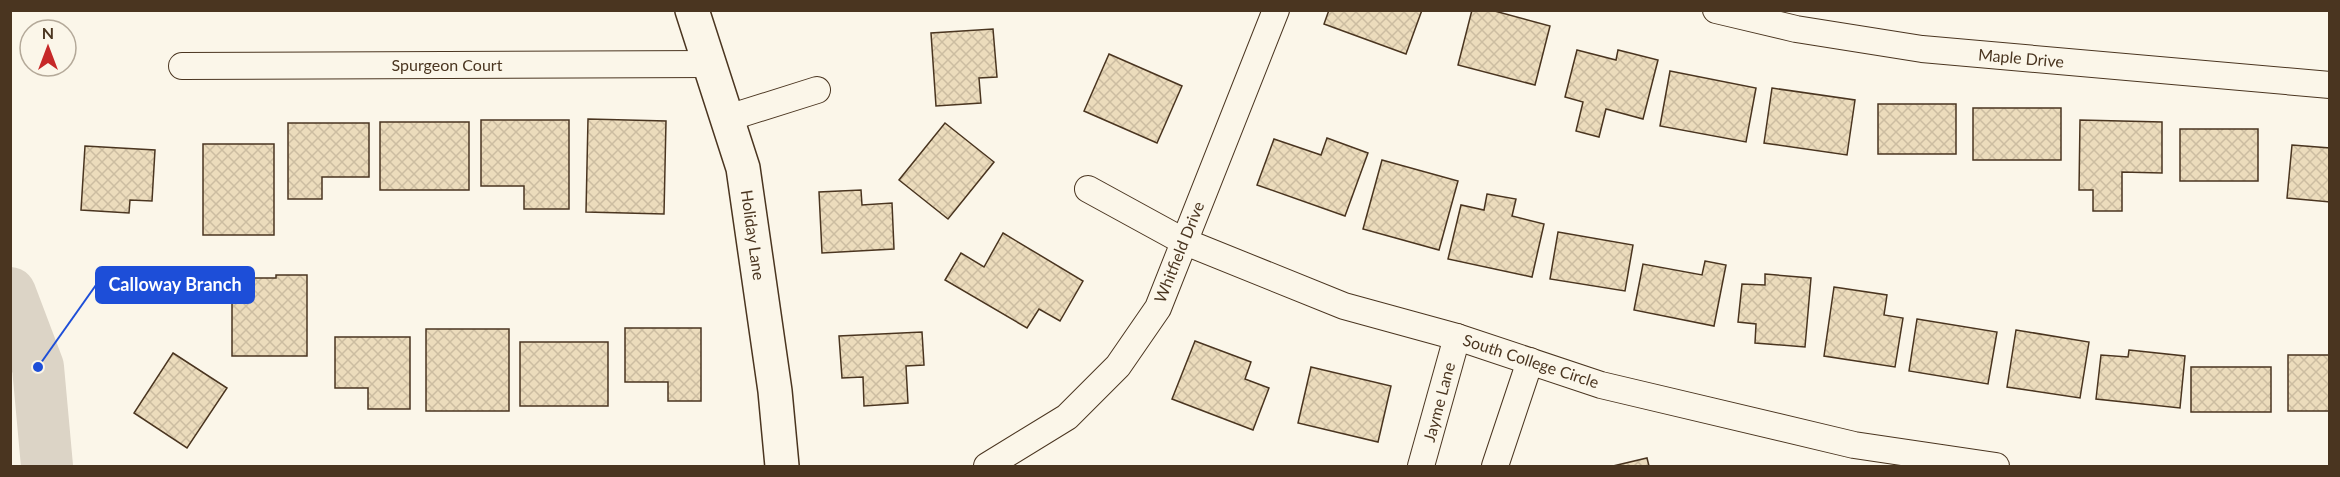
<svg xmlns="http://www.w3.org/2000/svg" width="2340" height="477" font-family="Lato,sans-serif">
	<style>
		.lines { fill: none; stroke-linecap: round; stroke-linejoin: round }
		.river { stroke: #dcd4c6; stroke-width: 52 }
		.building { fill: url(#building-cross-hatch); stroke: #4a3520; stroke-width: 1.5 }
		.street-casing { stroke: #4a3520; stroke-width: 28 }
		.secondary-casing { stroke: #4a3520; stroke-width: 36 }
		.street { stroke: #fbf6e9; stroke-width: 26 }
		.secondary { stroke: #fbf6e9; stroke-width: 33 }
		.labels { text-anchor: middle; stroke-width: 4.5; stroke-linejoin: round; paint-order: stroke }
		.street-label { font-size: 16px; fill: #4a3520; stroke: #fbf6e9 }
		.leader { fill: none; stroke: #1d4ed8; stroke-width: 2 }
		.callout-dot { fill: #1d4ed8; stroke: #fbf6e9; stroke-width: 2 }
		.callout { fill: #1d4ed8; stroke: #1d4ed8; stroke-width: 2 }
		.callout-label { font-size: 18px; text-anchor: middle; font-weight: bold; fill: #fff }
	</style>
	<defs>
		<pattern id="building-cross-hatch" width="8" height="8" patternUnits="userSpaceOnUse" patternTransform="scale(1.5)"><rect width="8" height="8" fill="#ecdcbc"/><path d="M0 0l8 8M0 8l8-8" fill="none" stroke="#ccbda1"/></pattern>
	</defs>
	<rect width="100%" height="100%" fill="#fbf6e9"/>
	<g class="lines">
		<!-- river -->
		<polyline class="river" points="10,293 38,367 47,466"/>
	</g>
	<!-- building -->
	<g class="building">
		<polygon points="1329,10 1422,10 1406,54 1324,24"/>
		<polygon points="1472,10 1491,10 1550,26 1535,85 1458,65"/>
		<polygon points="993,29 997,77 979,78 981,103 936,106 931,33"/>
		<polygon points="1577,50 1616,60 1618,50 1658,60 1643,119 1606,109 1599,137 1576,131 1583,102 1565,97"/>
		<polygon points="1109,54 1182,86 1157,143 1084,111"/>
		<polygon points="1670,71 1756,88 1746,142 1660,126"/>
		<polygon points="1772,88 1855,100 1847,155 1764,143"/>
		<rect x="1878" y="104" width="78" height="50"/>
		<rect x="1973" y="108" width="88" height="52"/>
		<polygon points="588,119 666,121 664,214 586,212"/>
		<polygon points="481,120 569,120 569,209 524,209 524,186 481,186"/>
		<polygon points="2080,120 2162,122 2162,173 2122,172 2122,211 2093,211 2093,190 2079,190"/>
		<rect x="380" y="122" width="89" height="68"/>
		<polygon points="288,123 369,123 369,177 322,177 322,199 288,199"/>
		<polygon points="945,123 994,162 948,219 899,180"/>
		<rect x="2180" y="129" width="78" height="52"/>
		<polygon points="1327,138 1368,153 1345,216 1257,185 1274,139 1321,155"/>
		<rect x="203" y="144" width="71" height="91"/>
		<polygon points="2292,145 2330,148 2330,202 2287,198"/>
		<polygon points="85,146 155,150 152,201 130,200 129,213 81,210"/>
		<polygon points="1382,160 1458,181 1439,250 1363,229"/>
		<polygon points="861,190 862,205 892,203 894,249 822,253 819,192"/>
		<polygon points="1487,194 1516,199 1512,216 1544,224 1532,277 1448,259 1461,205 1484,210"/>
		<polygon points="1558,232 1633,245 1625,291 1550,279"/>
		<polygon points="1003,233 1083,281 1060,321 1039,309 1027,328 945,280 961,253 984,267"/>
		<polygon points="1705,261 1726,265 1714,326 1634,310 1643,264 1702,275"/>
		<polygon points="1765,274 1811,278 1805,347 1755,343 1756,324 1738,322 1742,284 1765,285"/>
		<polygon points="276,275 307,275 307,356 232,356 232,278 276,278"/>
		<polygon points="1834,287 1887,295 1884,315 1903,318 1895,367 1824,356"/>
		<polygon points="1917,319 1997,332 1988,384 1909,371"/>
		<polygon points="625,328 701,328 701,401 668,401 668,382 625,382"/>
		<rect x="426" y="329" width="83" height="82"/>
		<polygon points="2016,330 2089,342 2080,398 2007,387"/>
		<polygon points="922,332 924,365 906,366 908,403 864,406 863,377 842,378 839,336"/>
		<polygon points="335,337 410,337 410,409 368,409 368,388 335,388"/>
		<polygon points="1195,341 1251,362 1245,379 1269,388 1253,430 1172,399"/>
		<rect x="520" y="342" width="88" height="64"/>
		<polygon points="2129,350 2185,356 2180,408 2096,399 2101,355 2128,357"/>
		<polygon points="173,353 227,388 187,448 134,413"/>
		<rect x="2288" y="355" width="42" height="56"/>
		<polygon points="1311,367 1391,386 1378,442 1298,423"/>
		<rect x="2191" y="367" width="80" height="45"/>
		<polygon points="1647,458 1649,466 1613,466"/>
	</g>
	<g class="lines">
		<!-- street casing -->
		<g class="street-casing">
			<g id="street">
				<polyline points="1716,10 1796,29 1922,49 2330,85"/>
				<polyline points="182,66 711,64"/>
				<polyline points="728,118 817,90"/>
				<polyline points="1088,189 1183,241 1344,306 1457,337 1601,385 1854,445 1996,466"/>
				<polyline points="987,466 1067,417 1118,366 1158,308 1276,10"/>
				<polyline points="1421,466 1457,337"/>
				<polyline points="1495,466 1530,361"/>
			</g>
		</g>
		<!-- secondary casing -->
		<g class="secondary-casing">
			<polyline id="secondary" points="692,10 743,168 775,391 782,466"/>
		</g>
		<!-- street -->
		<use href="#street" class="street"/>
		<!-- secondary -->
		<use href="#secondary" class="secondary"/>
	</g>
	<g class="labels">
		<!-- street labels -->
		<g class="street-label">
			<text transform="translate(2021 58) rotate(5)" y="6">Maple Drive</text>
			<text x="447" y="71">Spurgeon Court</text>
			<text transform="translate(753 235) rotate(82)" y="6">Holiday Lane</text>
			<text transform="translate(1179 252) rotate(-68)" y="6">Whitfield Drive</text>
			<text transform="translate(1531 361) rotate(18)" y="6">South College Circle</text>
			<text transform="translate(1439 402) rotate(-75)" y="6">Jayme Lane</text>
		</g>
	</g>
	<!-- callouts -->
	<path class="leader" d="M38 367L96 285"/>
	<circle class="callout-dot" cx="38" cy="367" r="6"/>
	<rect class="callout" x="96" y="267" width="158" height="36" rx="6"/>
	<g class="callout-label">
		<text x="175" y="291">Calloway Branch</text>
	</g>
	<!-- border -->
	<rect width="2340" height="477" fill="none" stroke="#4a3520" stroke-width="24"/>
	<!-- north arrow -->
	<g transform="translate(48 48)"><circle r="28" fill="#fbf6e9" stroke="#b4a999" stroke-width="1.5"/>
	<path d="M0-4.5L10 22L0 15L-10 22Z" fill="#c62828"/>
	<text y="-9" font-size="16" font-weight="bold" text-anchor="middle" fill="#4a3520">N</text>
	</g>
</svg>
